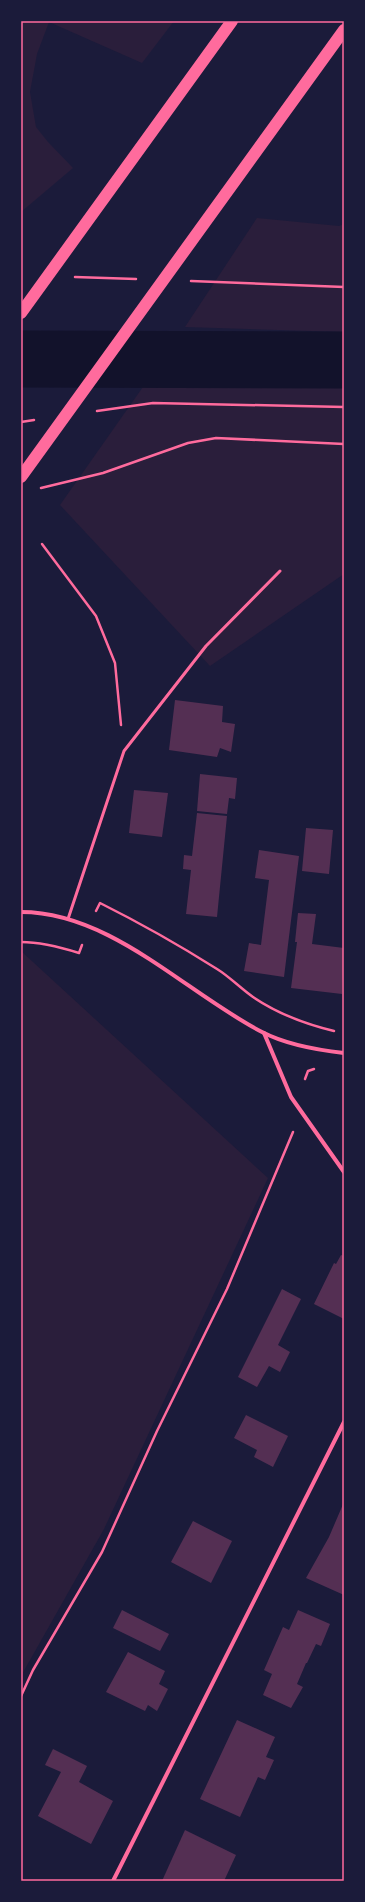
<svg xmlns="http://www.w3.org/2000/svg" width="365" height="1902" font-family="'DM Sans',sans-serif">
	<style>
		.green { fill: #2a1e3b }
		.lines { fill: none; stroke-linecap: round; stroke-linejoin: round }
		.river { stroke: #12122b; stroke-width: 57 }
		.building { fill: #542f53 }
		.path { stroke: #ff6b9d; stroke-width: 2.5 }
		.service { stroke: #ff6b9d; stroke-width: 3 }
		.minor { stroke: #ff6b9d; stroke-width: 4 }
		.motorway { stroke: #ff6b9d; stroke-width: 12 }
		.neatline { fill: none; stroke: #ff6b9d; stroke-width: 1.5 }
	</style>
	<rect width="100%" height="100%" fill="#1b1b3a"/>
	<!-- green -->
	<g class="green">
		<polygon points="21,21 174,21 142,63 49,22 37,54 30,92 36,127 48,142 73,168 21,212"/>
		<polygon points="257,218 339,226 344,224 344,332 185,327"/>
		<polygon points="157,367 344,372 344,574 210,666 60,505"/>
		<polygon points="21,951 268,1178 104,1529 21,1676"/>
	</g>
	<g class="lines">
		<!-- river -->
		<polyline class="river" points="21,359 344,360"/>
	</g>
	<!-- building -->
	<g class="building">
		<polygon points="175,700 223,706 222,722 235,724 231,752 220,748 217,757 169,750"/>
		<polygon points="200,774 237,778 235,799 229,798 227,814 197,811"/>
		<polygon points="134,790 168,793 162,837 129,833"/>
		<polygon points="197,813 227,816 217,917 186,914 191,870 183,869 184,855 192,856"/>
		<polygon points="306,828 333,830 329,874 302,871"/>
		<polygon points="259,850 299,856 284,977 244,971 249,943 261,945 269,880 255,878"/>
		<polygon points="298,913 316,914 312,944 344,948 342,994 291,988 297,942 295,942"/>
		<polygon points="341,1255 344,1256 344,1319 314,1304 334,1263 336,1264"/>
		<polygon points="282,1289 301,1299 278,1345 290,1352 280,1372 269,1366 257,1387 238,1377"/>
		<polygon points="246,1415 288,1436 273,1467 254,1457 257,1450 234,1438"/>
		<polygon points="344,1502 344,1595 306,1578 329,1537"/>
		<polygon points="193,1521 232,1541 211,1583 171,1562"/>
		<polygon points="122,1610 169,1634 160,1651 113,1628"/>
		<polygon points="298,1610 330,1624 321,1646 316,1644 307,1663 306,1663 297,1684 303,1687 291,1708 263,1695 272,1674 264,1670 283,1627 289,1630"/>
		<polygon points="128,1652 165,1671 159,1684 168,1689 157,1711 148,1705 145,1711 106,1692"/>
		<polygon points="237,1720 275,1737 266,1757 274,1760 265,1780 258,1777 240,1817 200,1799"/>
		<polygon points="53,1749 87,1766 79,1782 113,1801 91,1844 38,1816 61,1772 45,1765"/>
		<polygon points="185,1830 236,1855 224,1881 162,1881"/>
	</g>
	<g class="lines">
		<!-- path -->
		<g class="path">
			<polyline points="75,277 136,279"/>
			<polyline points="191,281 344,287"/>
			<polyline points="97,411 153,403 344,407"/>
			<polyline points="21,422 34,420"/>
			<polyline points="41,488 103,473 188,443 216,438 344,444"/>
			<polyline points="42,544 96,616 115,663 121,725"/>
			<path d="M96,911L100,903C140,923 179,945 217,969C230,977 240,988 253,997C278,1014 305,1024 334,1031"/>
			<path d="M21,942C41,942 60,947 79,953L82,945"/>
			<polyline points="305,1079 308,1071 314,1069"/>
			<polyline points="21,1696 33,1670 102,1552 157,1431 227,1289 293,1132"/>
		</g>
		<!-- service -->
		<polyline class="service" points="68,919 124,751 206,646 280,571"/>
		<!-- minor -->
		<g class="minor">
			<path d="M21,912C111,912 186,993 262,1032C287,1045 317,1050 344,1053"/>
			<polyline points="264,1033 291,1097 344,1172"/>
			<polyline points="113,1881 344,1422"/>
		</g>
		<!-- motorway -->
		<g class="motorway">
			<polyline points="21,313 232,21"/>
			<polyline points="21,477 344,30"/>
		</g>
	</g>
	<!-- border -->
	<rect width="365" height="1902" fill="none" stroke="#1b1b3a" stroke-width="44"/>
	<rect x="22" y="22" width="321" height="1858" class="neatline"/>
</svg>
